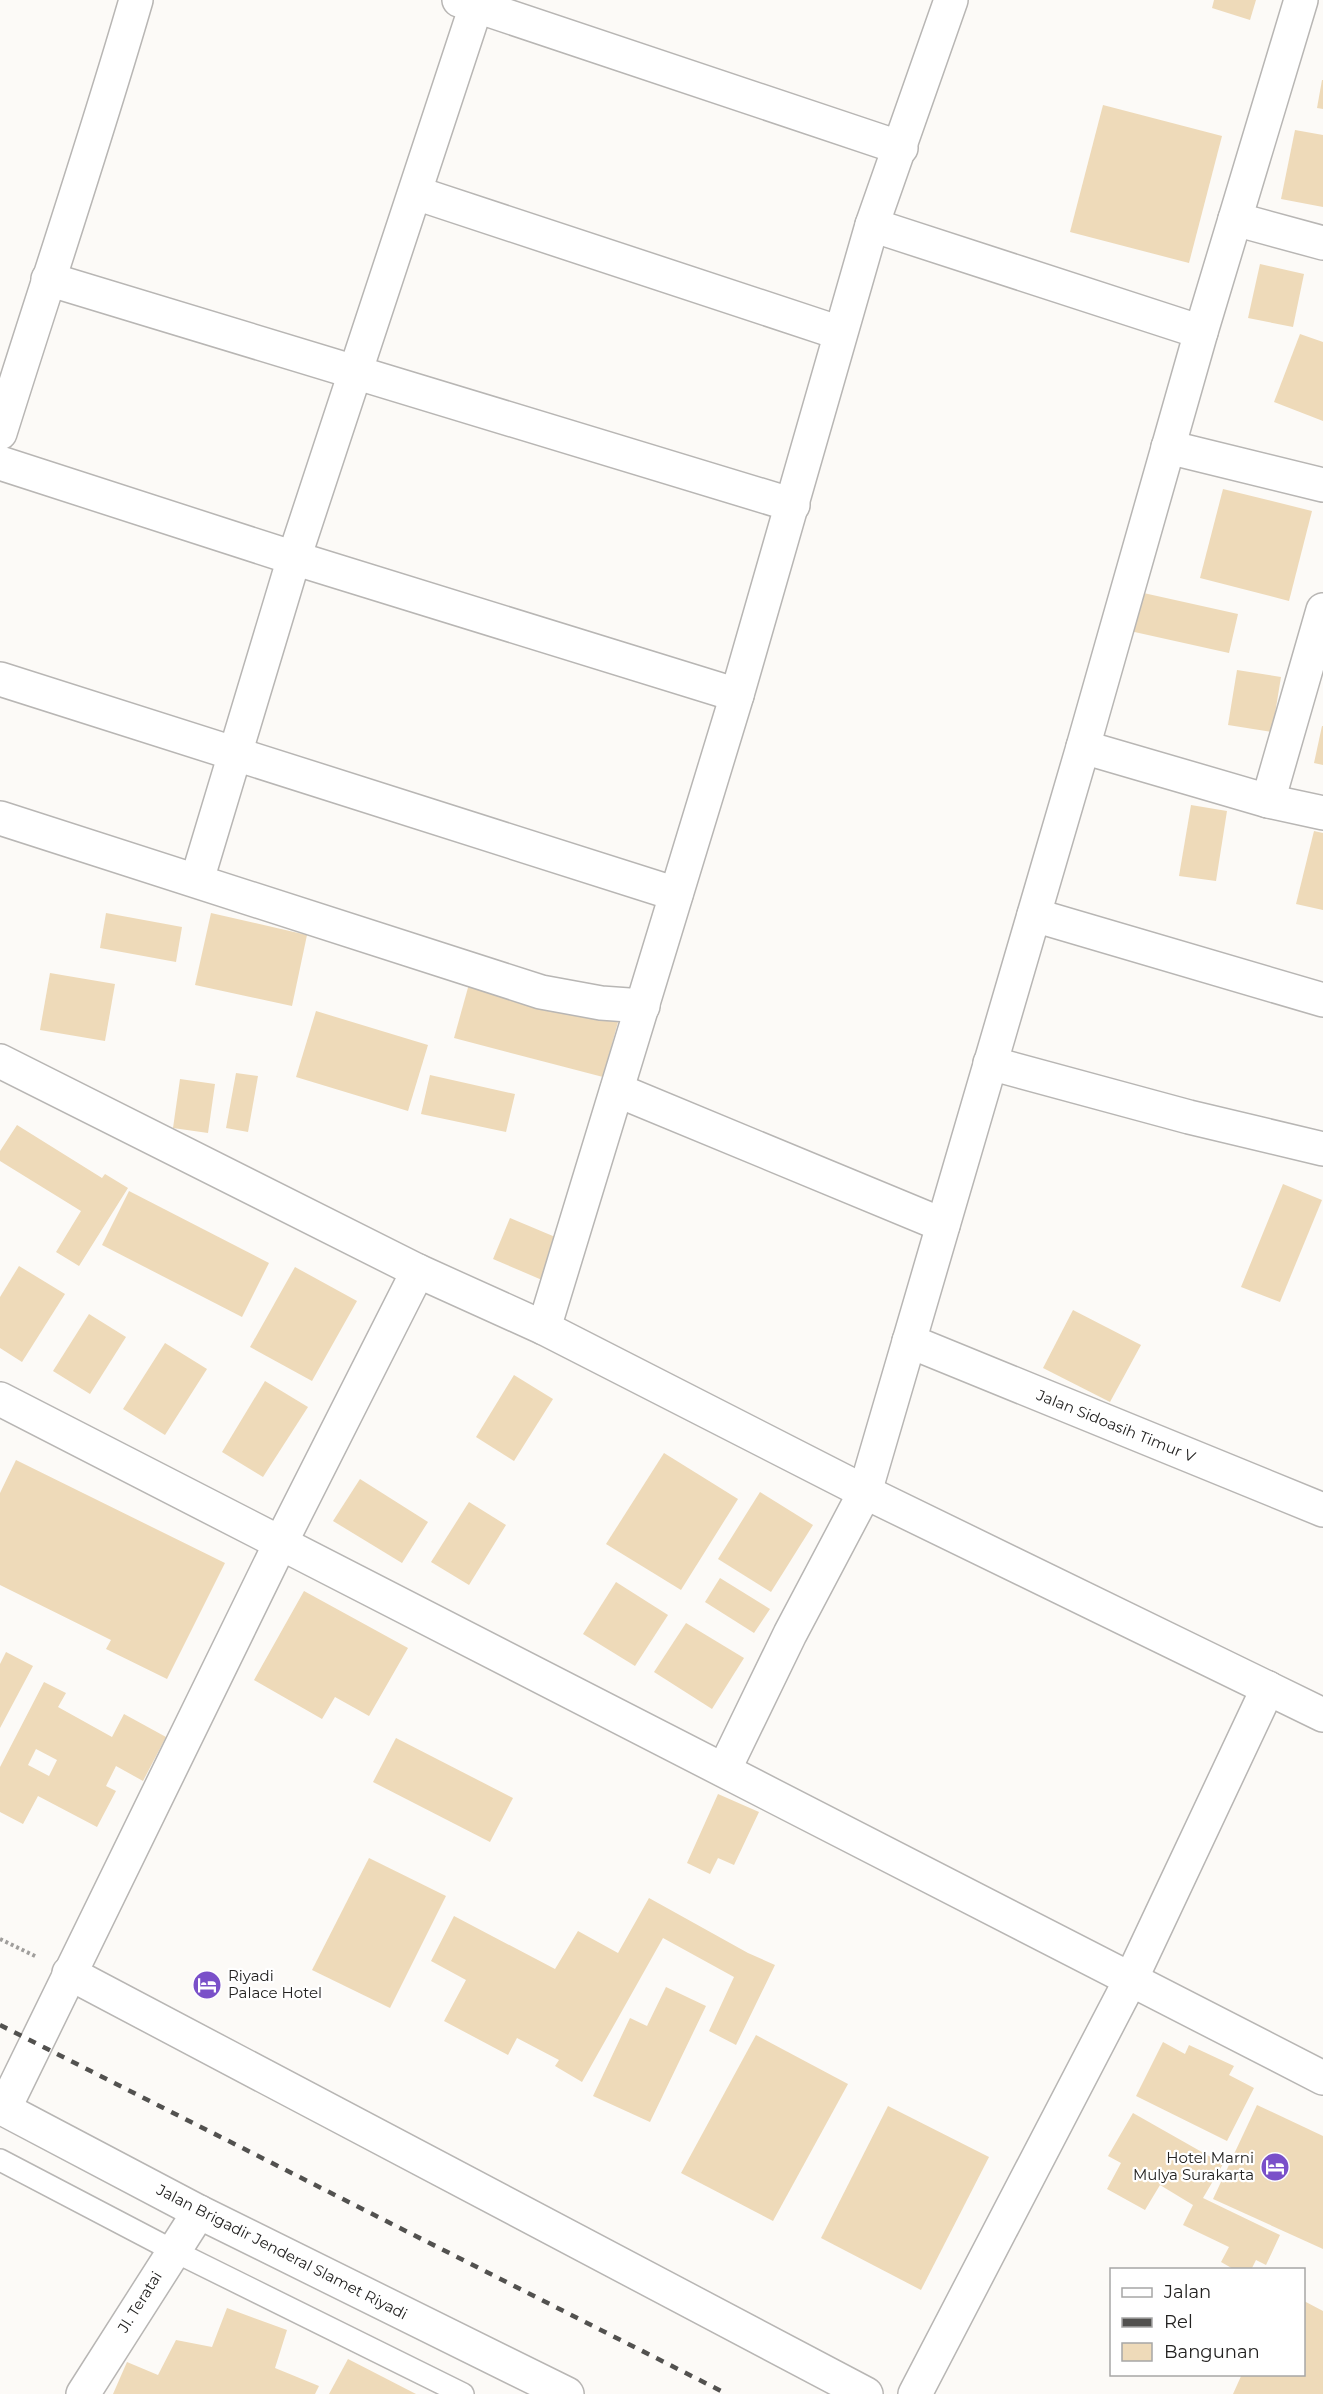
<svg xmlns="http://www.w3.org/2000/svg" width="1323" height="2394" font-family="Montserrat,sans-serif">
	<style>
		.building { fill: #eedab9; fill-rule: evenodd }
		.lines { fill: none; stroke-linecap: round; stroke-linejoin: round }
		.service-casing { stroke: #b8b6b4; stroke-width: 24 }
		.minor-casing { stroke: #b8b6b4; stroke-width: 36 }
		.primary-casing { stroke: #b8b6b4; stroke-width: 36 }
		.path { stroke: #a09e9c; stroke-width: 4; stroke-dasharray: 3 3; stroke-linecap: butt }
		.service { stroke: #fff; stroke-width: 21 }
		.minor { stroke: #fff; stroke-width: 33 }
		.primary { stroke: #fff; stroke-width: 33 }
		.rail { stroke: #52514f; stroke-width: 4.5; stroke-dasharray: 8 8; stroke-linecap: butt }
		.labels { text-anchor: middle; stroke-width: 4.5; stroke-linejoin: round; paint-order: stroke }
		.street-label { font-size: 15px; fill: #232221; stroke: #fff }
		.poi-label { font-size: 15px; fill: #232221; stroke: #fff; text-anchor: start }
	</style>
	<rect width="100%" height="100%" fill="#fcfaf7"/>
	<!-- building -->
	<g class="building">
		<polygon points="1214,0 1256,0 1250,20 1212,8"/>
		<polygon points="1322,80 1323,80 1323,109 1317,108"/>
		<polygon points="1103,105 1222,136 1189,263 1070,232"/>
		<polygon points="1295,130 1323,135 1323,207 1281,199"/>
		<polygon points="1260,264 1304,274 1293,327 1248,318"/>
		<polygon points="1300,334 1323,342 1323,421 1274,402"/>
		<polygon points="1223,489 1312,511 1289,601 1200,578"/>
		<polygon points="1139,592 1238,614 1229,653 1130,631"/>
		<polygon points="1237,670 1281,677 1272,732 1228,725"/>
		<polygon points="1322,726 1323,726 1323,765 1314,763"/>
		<polygon points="1191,805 1227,811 1216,881 1179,876"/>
		<polygon points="1314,831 1323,833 1323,910 1296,904"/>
		<polygon points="106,913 182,927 176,962 100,948"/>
		<polygon points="211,913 307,935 292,1006 195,985"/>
		<polygon points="50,973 115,984 105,1041 40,1030"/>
		<polygon points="469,984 618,1022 603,1077 454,1038"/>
		<polygon points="316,1011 428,1045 408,1111 296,1077"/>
		<polygon points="236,1073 258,1076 248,1132 226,1128"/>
		<polygon points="430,1075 515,1094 506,1132 421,1114"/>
		<polygon points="180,1079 215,1084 208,1133 173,1128"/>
		<polygon points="17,1125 102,1178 105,1174 128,1188 79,1266 56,1252 81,1211 0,1161 0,1151"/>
		<polygon points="1283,1184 1322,1200 1280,1302 1241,1287"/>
		<polygon points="129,1191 269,1263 242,1317 102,1245"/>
		<polygon points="510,1218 560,1239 542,1280 493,1259"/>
		<polygon points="19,1266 65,1294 22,1362 0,1348 0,1297"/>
		<polygon points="295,1267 357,1301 312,1381 250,1347"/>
		<polygon points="1073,1310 1141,1345 1110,1402 1043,1368"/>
		<polygon points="89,1314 126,1337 90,1394 53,1371"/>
		<polygon points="165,1343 207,1369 165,1435 123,1409"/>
		<polygon points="514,1375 553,1399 514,1461 476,1437"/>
		<polygon points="265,1381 308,1407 263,1477 222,1452"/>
		<polygon points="664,1453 738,1499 681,1590 606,1544"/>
		<polygon points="16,1460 225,1563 167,1679 106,1649 111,1640 0,1585 0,1493"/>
		<polygon points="360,1479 428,1522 402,1563 333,1521"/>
		<polygon points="760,1492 813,1525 771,1592 718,1559"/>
		<polygon points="469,1502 506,1525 469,1585 431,1562"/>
		<polygon points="720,1578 770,1609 754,1633 705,1602"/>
		<polygon points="616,1582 668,1615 635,1666 583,1634"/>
		<polygon points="304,1591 408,1648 369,1716 335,1697 322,1719 254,1680"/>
		<polygon points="686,1623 744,1658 712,1709 654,1672"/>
		<polygon points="6,1652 33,1666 0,1728 0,1664"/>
		<path d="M44,1682L66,1693L58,1707L112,1737L124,1714L166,1737L143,1781L116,1766L106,1786L116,1791L97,1827L38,1796L23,1824L0,1812V1767ZM36,1749L57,1760L49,1776L28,1765Z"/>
		<polygon points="396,1738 513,1798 490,1842 373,1782"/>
		<polygon points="718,1794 759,1812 734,1865 718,1858 710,1874 687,1863"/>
		<polygon points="369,1858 446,1896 390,2008 312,1970"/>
		<polygon points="649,1898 748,1953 775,1965 736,2045 709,2031 734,1977 663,1938 582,2082 555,2066 559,2060 517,2038 508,2055 444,2021 466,1980 431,1961 454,1916 555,1969 578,1931 618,1953"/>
		<polygon points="666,1987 706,2006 650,2122 593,2096 630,2018 647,2026"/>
		<polygon points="756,2035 848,2084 773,2221 681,2173"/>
		<polygon points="1163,2042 1185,2054 1189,2045 1234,2066 1229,2075 1254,2088 1227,2141 1136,2096"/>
		<polygon points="1257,2105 1323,2136 1323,2249 1213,2199"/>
		<polygon points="888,2106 989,2157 921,2290 821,2238"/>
		<polygon points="1133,2113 1223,2164 1203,2198 1280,2235 1266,2265 1256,2260 1251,2270 1235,2270 1221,2262 1229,2247 1183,2225 1193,2205 1160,2185 1145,2210 1107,2189 1121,2163 1108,2156"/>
		<polygon points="1304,2301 1323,2311 1323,2394 1233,2394 1242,2374 1304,2374"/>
		<polygon points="227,2308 287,2330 275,2368 319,2386 315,2394 113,2394 127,2362 158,2375 176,2340 212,2347"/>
		<polygon points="348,2359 416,2394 329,2394"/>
	</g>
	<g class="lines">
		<!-- service casing -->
		<g class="service-casing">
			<polyline id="service" points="0,2160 172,2250 463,2394"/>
		</g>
		<!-- minor casing -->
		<g class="minor-casing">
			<g id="minor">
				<polyline points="459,0 901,148"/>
				<polyline points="416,193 840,333"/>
				<polyline points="1235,219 1323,243"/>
				<polyline points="872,225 1201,332"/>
				<polyline points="48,279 793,505"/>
				<path d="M0,433C45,289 94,145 136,0"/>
				<polyline points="1168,447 1323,485"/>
				<polyline points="0,463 294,558 737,695"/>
				<polyline points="0,679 676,894"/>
				<polyline points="1083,747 1268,801 1323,813"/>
				<polyline points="1268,801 1323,610"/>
				<polyline points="0,818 541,992 601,1003 643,1006"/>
				<polyline points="197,880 294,558 478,0"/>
				<polyline points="1034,915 1323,1000"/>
				<polyline points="0,1061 418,1271 544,1328 865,1492 1323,1715"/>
				<polyline points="990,1063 1189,1117 1323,1149"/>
				<polyline points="617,1090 943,1225"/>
				<polyline points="544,1328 737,695 872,225 951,0"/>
				<polyline points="909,1341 1323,1510"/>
				<polyline points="0,1399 1323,2078"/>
				<polyline points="724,1770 790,1634 865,1492 1083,747 1201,332 1301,0"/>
				<polyline points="69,1973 866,2394"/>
				<polyline points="4,2109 281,1542 418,1271"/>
				<polyline points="83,2394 199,2212"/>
				<polyline points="915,2394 1131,1979 1268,1688"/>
			</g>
		</g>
		<!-- primary casing -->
		<g class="primary-casing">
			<polyline id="primary" points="0,2107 199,2212 567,2394"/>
		</g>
		<!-- path -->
		<polyline class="path" points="0,1939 37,1957"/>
		<!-- service -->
		<use href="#service" class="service"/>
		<!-- minor -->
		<use href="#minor" class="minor"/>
		<!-- primary -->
		<use href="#primary" class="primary"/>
		<!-- rail -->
		<polyline class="rail" points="0,2025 727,2394"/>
	</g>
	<!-- icons -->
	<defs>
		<g id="hotel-disc" transform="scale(1.5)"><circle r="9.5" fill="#7a50c9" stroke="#fff"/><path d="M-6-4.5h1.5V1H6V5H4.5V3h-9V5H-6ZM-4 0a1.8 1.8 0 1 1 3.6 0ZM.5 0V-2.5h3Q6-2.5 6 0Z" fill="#fff"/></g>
	</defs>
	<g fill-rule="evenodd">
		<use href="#hotel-disc" x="207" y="1985"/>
		<use href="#hotel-disc" x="1275" y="2167"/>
	</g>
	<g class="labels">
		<!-- street labels -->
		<g class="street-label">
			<text transform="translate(1116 1426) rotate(22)" y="5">Jalan Sidoasih Timur V</text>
			<text transform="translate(282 2252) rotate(27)" y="5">Jalan Brigadir Jenderal Slamet Riyadi</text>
			<text transform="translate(140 2302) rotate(-58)" y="5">Jl. Teratai</text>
		</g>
		<!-- poi labels -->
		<g class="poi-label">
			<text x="228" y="1981">Riyadi<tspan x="228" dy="17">Palace Hotel</tspan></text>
			<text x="1254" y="2163" text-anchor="end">Hotel Marni<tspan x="1254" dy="17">Mulya Surakarta</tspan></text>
		</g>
	</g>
	<!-- legend -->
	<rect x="1110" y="2268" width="195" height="108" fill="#ffffff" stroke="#a7a7a6" stroke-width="1.5"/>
	<rect x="1122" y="2288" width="30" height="9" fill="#ffffff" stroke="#a7a7a6" stroke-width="1.5"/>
	<text x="1164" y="2298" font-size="18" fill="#232221">Jalan</text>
	<rect x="1122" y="2318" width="30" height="9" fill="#52514f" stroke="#a7a7a6" stroke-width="1.5"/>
	<text x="1164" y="2328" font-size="18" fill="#232221">Rel</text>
	<rect x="1122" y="2343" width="30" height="18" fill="#eedab9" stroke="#a7a7a6" stroke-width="1.5"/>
	<text x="1164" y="2358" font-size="18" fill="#232221">Bangunan</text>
</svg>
